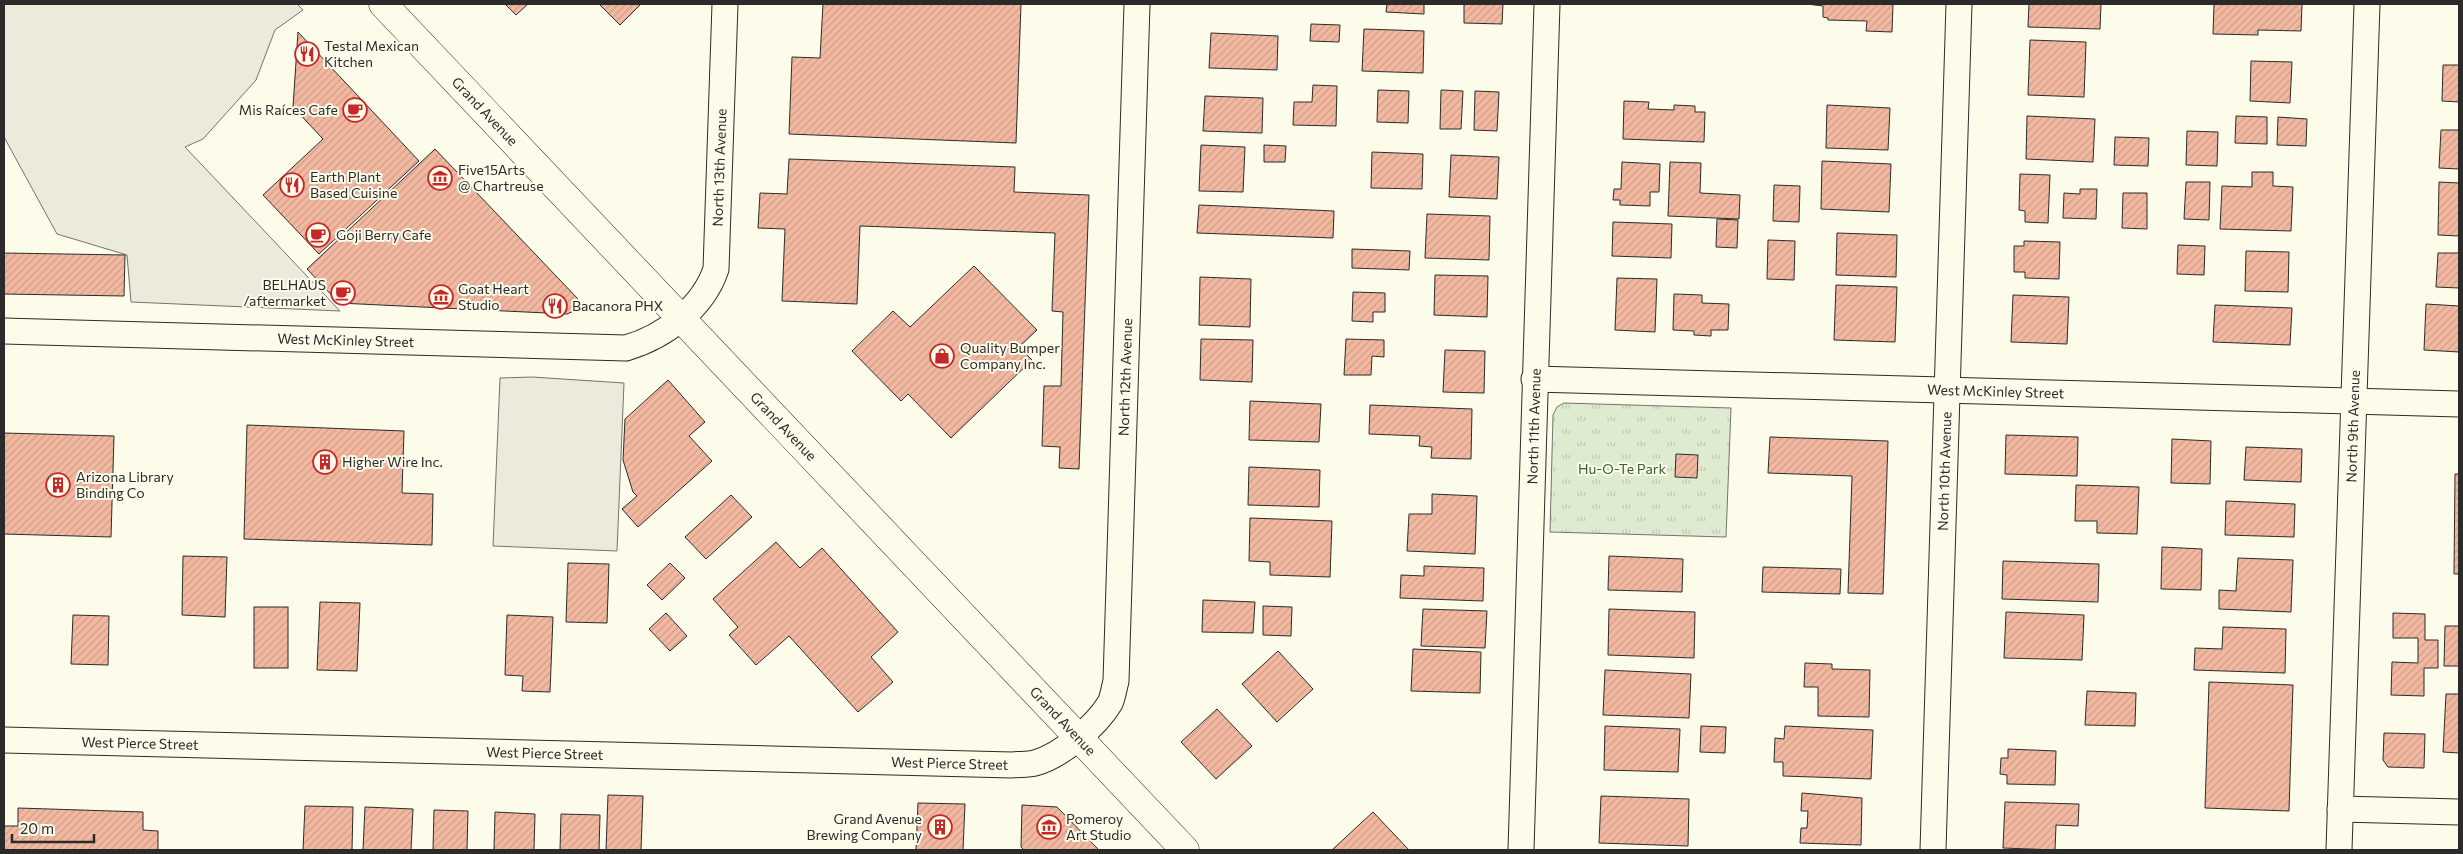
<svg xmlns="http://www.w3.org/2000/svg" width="2463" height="854" font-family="Commissioner,sans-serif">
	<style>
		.park { fill: url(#park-tufts); stroke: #74746e }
		.parking { fill: #eceadb; stroke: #74746e }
		.building { fill: url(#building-hatch); stroke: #2b2b2b }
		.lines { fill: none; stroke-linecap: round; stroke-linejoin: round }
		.minor-casing { stroke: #2b2b2b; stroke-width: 27 }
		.secondary-casing { stroke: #2b2b2b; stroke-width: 29 }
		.minor { stroke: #fdfbea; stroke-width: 25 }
		.secondary { stroke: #fdfbea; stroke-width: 28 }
		.labels { text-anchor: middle; stroke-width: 4; stroke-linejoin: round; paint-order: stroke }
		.poi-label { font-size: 14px; fill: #2b2b2b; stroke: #fdfbea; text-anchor: start }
		.street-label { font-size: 14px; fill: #2b2b2b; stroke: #fdfbea }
		.park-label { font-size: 14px; fill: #34623c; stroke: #fdfbea }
	</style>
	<defs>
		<pattern id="park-tufts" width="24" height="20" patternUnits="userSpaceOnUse" patternTransform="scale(1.25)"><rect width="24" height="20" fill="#deebd1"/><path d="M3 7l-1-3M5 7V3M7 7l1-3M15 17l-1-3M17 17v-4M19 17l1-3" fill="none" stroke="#bfcab4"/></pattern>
		<pattern id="building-hatch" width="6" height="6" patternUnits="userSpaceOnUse" patternTransform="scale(1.25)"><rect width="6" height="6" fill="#f2b8a0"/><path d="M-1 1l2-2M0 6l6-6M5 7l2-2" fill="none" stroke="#d09e8a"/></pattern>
	</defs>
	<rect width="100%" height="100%" fill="#fdfbea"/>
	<!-- park -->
	<polygon class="park" points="1564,403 1731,408 1726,537 1550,532 1553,415 1557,407"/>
	<!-- parking -->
	<g class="parking">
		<polygon points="4,4 297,4 303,10 275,30 256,80 203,139 185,147 340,311 131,302 127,255 57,234 4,137"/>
		<polygon points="532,377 624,383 617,551 493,546 500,378"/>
	</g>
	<!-- building -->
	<g class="building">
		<polygon points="505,4 528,4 516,15"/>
		<polygon points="599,4 641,4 620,25"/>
		<polygon points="823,4 1021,4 1016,143 789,134 792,57 820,58"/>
		<polygon points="1387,4 1424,4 1424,14 1386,12"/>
		<polygon points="1464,4 1503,4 1502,24 1464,23"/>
		<polygon points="1807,4 1893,4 1892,32 1866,31 1867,21 1828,20 1828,18 1823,17 1823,6"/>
		<polygon points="2029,4 2101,4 2100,29 2028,27"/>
		<polygon points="2214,4 2302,4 2301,31 2258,30 2258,35 2213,34"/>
		<polygon points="1311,24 1340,25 1339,42 1310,41"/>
		<polygon points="1364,29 1424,31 1423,73 1362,71"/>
		<polygon points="298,32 419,161 319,254 263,195 323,139 293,107"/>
		<polygon points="1211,33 1278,36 1277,70 1209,68"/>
		<polygon points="2030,40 2086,42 2084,97 2028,95"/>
		<polygon points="2251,61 2292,62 2290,103 2250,101"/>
		<polygon points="2443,65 2459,65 2459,102 2442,101"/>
		<polygon points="1313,85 1337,86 1336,126 1293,125 1294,102 1312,102"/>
		<polygon points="1378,90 1409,91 1408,123 1377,122"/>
		<polygon points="1441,90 1463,91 1461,129 1440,129"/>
		<polygon points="1475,91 1499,92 1497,131 1474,130"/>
		<polygon points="1205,96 1263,98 1262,133 1203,131"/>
		<polygon points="1624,101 1649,102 1648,109 1674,110 1674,105 1695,106 1695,112 1705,112 1704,142 1623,139"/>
		<polygon points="1827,105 1890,108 1888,150 1826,148"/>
		<polygon points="2027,116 2095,119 2093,162 2026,159"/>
		<polygon points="2236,116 2267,117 2267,144 2235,143"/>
		<polygon points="2278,117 2307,119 2306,146 2277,145"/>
		<polygon points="2441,130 2459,130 2459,169 2439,168"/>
		<polygon points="2187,131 2218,132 2217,166 2186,165"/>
		<polygon points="2115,137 2149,138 2148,166 2114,165"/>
		<polygon points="1201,145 1245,147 1243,192 1199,191"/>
		<polygon points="1264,145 1286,146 1285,162 1264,162"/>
		<polygon points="435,149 578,299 574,311 567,314 339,303 307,269"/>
		<polygon points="1372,152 1423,154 1422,189 1371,188"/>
		<polygon points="1451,155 1499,157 1497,199 1449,197"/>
		<polygon points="789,159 1015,167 1014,192 1089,195 1079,469 1059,468 1060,447 1042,446 1044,386 1061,386 1063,312 1052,311 1055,233 860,226 857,304 782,301 785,229 758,228 760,193 787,194"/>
		<polygon points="1822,161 1891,164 1889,212 1821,209"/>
		<polygon points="1622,162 1660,164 1659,192 1650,192 1650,206 1620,205 1620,200 1613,200 1614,189 1621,189"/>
		<polygon points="1670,162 1701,163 1700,193 1740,195 1739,219 1668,216"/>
		<polygon points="2252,172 2273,172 2273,186 2293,187 2291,231 2220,229 2222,186 2252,187"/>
		<polygon points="2020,174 2050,175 2048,223 2025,222 2025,211 2019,210"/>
		<polygon points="2186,182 2210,182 2209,220 2184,219"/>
		<polygon points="2439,182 2459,183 2459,236 2438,235"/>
		<polygon points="1774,185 1800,186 1799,222 1773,221"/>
		<polygon points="2080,189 2097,189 2096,219 2063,218 2064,193 2080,194"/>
		<polygon points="2123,193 2147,193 2147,229 2122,228"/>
		<polygon points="1199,205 1334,211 1333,238 1197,233"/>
		<polygon points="1427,214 1490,216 1489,260 1425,258"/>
		<polygon points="1717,219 1738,220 1737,248 1716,247"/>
		<polygon points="1613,222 1672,224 1671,258 1612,256"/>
		<polygon points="1837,233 1897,235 1896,277 1836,275"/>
		<polygon points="1768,240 1795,241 1794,280 1767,279"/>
		<polygon points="2024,241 2060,242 2059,279 2025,278 2025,272 2014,272 2014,246 2024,246"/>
		<polygon points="2178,245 2205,246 2204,275 2177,274"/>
		<polygon points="1352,249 1410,251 1409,270 1352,268"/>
		<polygon points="2246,251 2289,252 2288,292 2245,291"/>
		<polygon points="4,253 125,255 124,296 4,294"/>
		<polygon points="2438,253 2459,253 2459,288 2436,287"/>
		<polygon points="974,266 1037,330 1019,347 1032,360 951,438 908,394 901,401 852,351 893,311 910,327"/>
		<polygon points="1435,275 1488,276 1487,317 1434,315"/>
		<polygon points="1200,277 1251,279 1250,327 1199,325"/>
		<polygon points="1617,278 1657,279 1655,332 1615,330"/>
		<polygon points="1836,285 1897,287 1895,342 1834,340"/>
		<polygon points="1353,292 1385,293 1385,312 1373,312 1373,322 1352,321"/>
		<polygon points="1674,294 1702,295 1702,303 1729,304 1728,330 1711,330 1711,336 1694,335 1694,331 1673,330"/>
		<polygon points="2013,295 2069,297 2067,344 2011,342"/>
		<polygon points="2426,304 2459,306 2459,352 2424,350"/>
		<polygon points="2215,305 2292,308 2290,345 2213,342"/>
		<polygon points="1201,339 1253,340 1252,382 1200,380"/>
		<polygon points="1346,339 1384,340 1384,357 1372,356 1371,375 1344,375"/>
		<polygon points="1445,350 1485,351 1484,393 1443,392"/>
		<polygon points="668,380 705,422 689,436 712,461 638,527 622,509 637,496 633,492 623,460 625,419"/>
		<polygon points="1250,401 1321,404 1319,442 1249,440"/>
		<polygon points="1370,405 1472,409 1471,459 1431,458 1432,447 1419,446 1420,436 1369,434"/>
		<polygon points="247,425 404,431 402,493 433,494 432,545 244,539"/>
		<polygon points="4,433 114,436 111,537 4,534"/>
		<polygon points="2006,435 2078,437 2077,476 2005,474"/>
		<polygon points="1770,437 1888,441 1883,594 1848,593 1852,476 1768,473"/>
		<polygon points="2172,439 2211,441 2210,484 2171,483"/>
		<polygon points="2246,447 2302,449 2301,482 2244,480"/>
		<polygon points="1676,454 1698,455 1697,478 1675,477"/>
		<polygon points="1249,467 1320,470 1319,507 1248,505"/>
		<polygon points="2455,474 2459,474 2459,574 2454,574"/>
		<polygon points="2076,485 2139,487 2137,534 2097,533 2097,521 2075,521"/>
		<polygon points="1432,494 1477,496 1475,554 1407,551 1409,514 1432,514"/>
		<polygon points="731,495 752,517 706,559 685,537"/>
		<polygon points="2226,501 2295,504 2294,537 2225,535"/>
		<polygon points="1250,518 1332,521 1330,577 1270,575 1270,562 1249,561"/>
		<polygon points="776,542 800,568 822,548 898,632 871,657 893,682 858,712 789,636 756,665 729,635 738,627 713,599"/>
		<polygon points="2162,547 2202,549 2201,590 2161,589"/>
		<polygon points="183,556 227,557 225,617 182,615"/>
		<polygon points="1609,556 1683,559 1682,592 1608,590"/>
		<polygon points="2238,558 2293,560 2291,612 2219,609 2219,590 2236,591"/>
		<polygon points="2003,561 2099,564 2098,602 2002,599"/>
		<polygon points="568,563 609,564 607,623 566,622"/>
		<polygon points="670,563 685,578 662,600 647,585"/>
		<polygon points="1424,566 1484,568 1483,601 1400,598 1401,575 1424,576"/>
		<polygon points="1763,567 1841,569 1840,594 1762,592"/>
		<polygon points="1203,600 1255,602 1253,633 1202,632"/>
		<polygon points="320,602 360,603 357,671 317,670"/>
		<polygon points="1263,606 1292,607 1291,636 1263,635"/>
		<rect x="254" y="607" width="34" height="61"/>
		<polygon points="1423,609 1487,611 1485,648 1421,646"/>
		<polygon points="1609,609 1695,612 1694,658 1608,655"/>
		<polygon points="2006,612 2084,615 2082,660 2004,658"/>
		<polygon points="666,613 687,636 670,651 649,629"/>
		<polygon points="2393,613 2425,614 2425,640 2438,640 2438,668 2424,668 2424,696 2391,695 2392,662 2418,663 2418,638 2393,638"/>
		<polygon points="73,615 109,616 108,665 71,664"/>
		<polygon points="507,615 553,617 550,692 522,691 523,676 505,675"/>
		<polygon points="2445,626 2459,626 2459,666 2444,666"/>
		<polygon points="2223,627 2286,629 2285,673 2194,670 2195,648 2222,649"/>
		<polygon points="1413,649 1481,652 1480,693 1411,691"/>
		<polygon points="1278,651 1313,689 1277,722 1242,684"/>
		<polygon points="1805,663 1832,664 1832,669 1870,670 1869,717 1818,716 1818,687 1804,687"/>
		<polygon points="1605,670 1691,674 1689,718 1603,715"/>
		<polygon points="2209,682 2293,685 2289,811 2205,808"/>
		<polygon points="2087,691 2136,693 2135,726 2085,725"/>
		<polygon points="2446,694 2459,694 2459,753 2443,752"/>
		<polygon points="1217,709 1252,746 1216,779 1181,742"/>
		<polygon points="1605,726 1680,729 1678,772 1604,770"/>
		<polygon points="1701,726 1726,727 1725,753 1700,752"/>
		<polygon points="1785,726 1873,730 1871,779 1783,776 1783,762 1774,762 1775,738 1784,739"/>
		<polygon points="2384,733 2425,734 2424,768 2388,767 2383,760"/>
		<polygon points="2008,749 2056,751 2055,785 2007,784 2007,775 2000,774 2001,758 2008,758"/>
		<polygon points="1802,793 1862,798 1861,845 1800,843 1801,828 1807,828 1808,811 1801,811"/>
		<polygon points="608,795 643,796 641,850 606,850"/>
		<polygon points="1601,796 1689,799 1688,846 1599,843"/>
		<polygon points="2005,802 2079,804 2078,826 2056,825 2055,850 2003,848"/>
		<polygon points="918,803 965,804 963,850 916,850"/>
		<polygon points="1022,805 1057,807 1099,850 1024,850 1021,847"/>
		<polygon points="305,806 353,807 352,850 303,850"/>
		<polygon points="365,807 413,809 411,850 363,850"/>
		<polygon points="18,808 143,812 143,830 158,831 158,850 4,850 4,826 18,826"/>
		<polygon points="434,810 468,811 467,850 433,850"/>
		<polygon points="495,812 535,814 534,850 494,850"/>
		<polygon points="1373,812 1409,850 1332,850"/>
		<polygon points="561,814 600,815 599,850 560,850"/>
	</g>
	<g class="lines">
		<!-- minor casing -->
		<g class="minor-casing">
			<g id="minor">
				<path id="s1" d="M4,331L626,348C664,337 703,308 716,269L725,4"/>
				<path id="s2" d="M1534,379L2459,404"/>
				<path id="s3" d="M4,740L1012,765C1019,764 1028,765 1035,763C1061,756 1096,726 1110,703C1113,697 1114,688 1116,681L1137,4"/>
				<polyline points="2340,809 2459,812"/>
				<path id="s4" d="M1521,850L1547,4"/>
				<path id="s5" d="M1933,850L1959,4"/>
				<path id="s6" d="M2339,850L2367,4"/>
			</g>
		</g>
		<!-- secondary casing -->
		<g class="secondary-casing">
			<g id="secondary">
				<path id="s7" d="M383,4L1185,850"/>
			</g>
		</g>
		<!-- minor -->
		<use href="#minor" class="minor"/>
		<!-- secondary -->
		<use href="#secondary" class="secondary"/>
	</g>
	<!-- icons -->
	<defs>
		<g id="restaurant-ring" transform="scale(1.25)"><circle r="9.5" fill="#fdfbea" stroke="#c62828" stroke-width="1.5"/><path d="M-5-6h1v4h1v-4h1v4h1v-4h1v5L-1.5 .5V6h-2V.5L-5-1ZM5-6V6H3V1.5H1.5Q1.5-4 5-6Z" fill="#c62828"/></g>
		<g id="cafe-ring" transform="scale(1.25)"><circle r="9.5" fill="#fdfbea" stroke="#c62828" stroke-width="1.5"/><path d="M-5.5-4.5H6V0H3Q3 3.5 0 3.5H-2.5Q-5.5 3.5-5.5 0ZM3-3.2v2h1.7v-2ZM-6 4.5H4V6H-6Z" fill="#c62828"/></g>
		<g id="museum-ring" transform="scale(1.25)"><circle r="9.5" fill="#fdfbea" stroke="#c62828" stroke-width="1.5"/><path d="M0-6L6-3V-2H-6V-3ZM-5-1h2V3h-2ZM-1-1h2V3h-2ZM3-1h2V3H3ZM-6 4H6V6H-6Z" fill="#c62828"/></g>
		<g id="shop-ring" transform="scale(1.25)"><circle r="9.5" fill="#fdfbea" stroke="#c62828" stroke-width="1.5"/><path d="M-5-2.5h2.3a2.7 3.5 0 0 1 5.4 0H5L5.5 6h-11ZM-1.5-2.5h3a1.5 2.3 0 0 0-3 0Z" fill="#c62828"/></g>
		<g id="building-ring" transform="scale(1.25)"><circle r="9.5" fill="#fdfbea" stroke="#c62828" stroke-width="1.5"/><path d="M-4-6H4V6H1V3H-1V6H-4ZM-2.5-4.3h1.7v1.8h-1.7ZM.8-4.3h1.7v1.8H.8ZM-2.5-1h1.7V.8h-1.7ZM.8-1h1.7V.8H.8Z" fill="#c62828"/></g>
	</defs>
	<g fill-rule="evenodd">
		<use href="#restaurant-ring" x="307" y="54"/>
		<use href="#cafe-ring" x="355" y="110"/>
		<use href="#museum-ring" x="440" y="178"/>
		<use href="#restaurant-ring" x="292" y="185"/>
		<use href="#cafe-ring" x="318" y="235"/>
		<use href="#cafe-ring" x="343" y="293"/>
		<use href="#museum-ring" x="441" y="297"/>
		<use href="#restaurant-ring" x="555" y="306"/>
		<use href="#shop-ring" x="942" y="356"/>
		<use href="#building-ring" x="325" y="462"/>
		<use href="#building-ring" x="58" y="485"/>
		<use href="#building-ring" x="940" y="827"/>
		<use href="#museum-ring" x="1049" y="827"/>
	</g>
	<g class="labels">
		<!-- poi labels -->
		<g class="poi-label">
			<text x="324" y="51">Testal Mexican<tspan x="324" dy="16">Kitchen</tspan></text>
			<text x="338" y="115" text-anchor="end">Mis Raíces Cafe</text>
			<text x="458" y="175">Five15Arts<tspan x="458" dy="16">@ Chartreuse</tspan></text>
			<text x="310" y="182">Earth Plant<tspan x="310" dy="16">Based Cuisine</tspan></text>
			<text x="336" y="240">Goji Berry Cafe</text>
			<text x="326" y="290" text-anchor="end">BELHAUS<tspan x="326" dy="16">/aftermarket</tspan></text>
			<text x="458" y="294">Goat Heart<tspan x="458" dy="16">Studio</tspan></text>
			<text x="572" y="311">Bacanora PHX</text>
			<text x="960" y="353">Quality Bumper<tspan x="960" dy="16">Company Inc.</tspan></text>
			<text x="342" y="467">Higher Wire Inc.</text>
			<text x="76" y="482">Arizona Library<tspan x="76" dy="16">Binding Co</tspan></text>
			<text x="922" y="824" text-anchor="end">Grand Avenue<tspan x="922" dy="16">Brewing Company</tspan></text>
			<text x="1066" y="824">Pomeroy<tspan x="1066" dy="16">Art Studio</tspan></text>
		</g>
		<!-- street labels -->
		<g class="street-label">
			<text dy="5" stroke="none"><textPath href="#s7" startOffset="148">Grand Avenue</textPath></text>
			<text dy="5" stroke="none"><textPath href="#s1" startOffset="848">North 13th Avenue</textPath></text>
			<text dy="5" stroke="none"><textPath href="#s1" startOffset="342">West McKinley Street</textPath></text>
			<text dy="5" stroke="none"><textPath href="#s3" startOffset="1456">North 12th Avenue</textPath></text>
			<text dy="5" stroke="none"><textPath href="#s2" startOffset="462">West McKinley Street</textPath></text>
			<text dy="5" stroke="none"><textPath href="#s7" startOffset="582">Grand Avenue</textPath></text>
			<text dy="5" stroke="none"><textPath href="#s4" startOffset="424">North 11th Avenue</textPath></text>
			<text dy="5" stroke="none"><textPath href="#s6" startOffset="424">North 9th Avenue</textPath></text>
			<text dy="5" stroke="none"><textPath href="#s5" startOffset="379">North 10th Avenue</textPath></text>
			<text dy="5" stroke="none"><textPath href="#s7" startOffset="988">Grand Avenue</textPath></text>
			<text dy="5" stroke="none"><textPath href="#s3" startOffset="136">West Pierce Street</textPath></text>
			<text dy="5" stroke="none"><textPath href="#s3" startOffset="541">West Pierce Street</textPath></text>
			<text dy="5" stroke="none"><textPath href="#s3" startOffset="946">West Pierce Street</textPath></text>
		</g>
		<!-- park labels -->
		<g class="park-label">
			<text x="1622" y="474">Hu-O-Te Park</text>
		</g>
	</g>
	<!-- border -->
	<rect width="2463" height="854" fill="none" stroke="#2b2b2b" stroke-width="10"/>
	<!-- scale -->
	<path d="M12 834v8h82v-8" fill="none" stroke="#2b2b2b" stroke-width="2.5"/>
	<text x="20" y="834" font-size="15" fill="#2b2b2b" stroke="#fdfbea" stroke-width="4" paint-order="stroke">20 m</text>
</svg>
